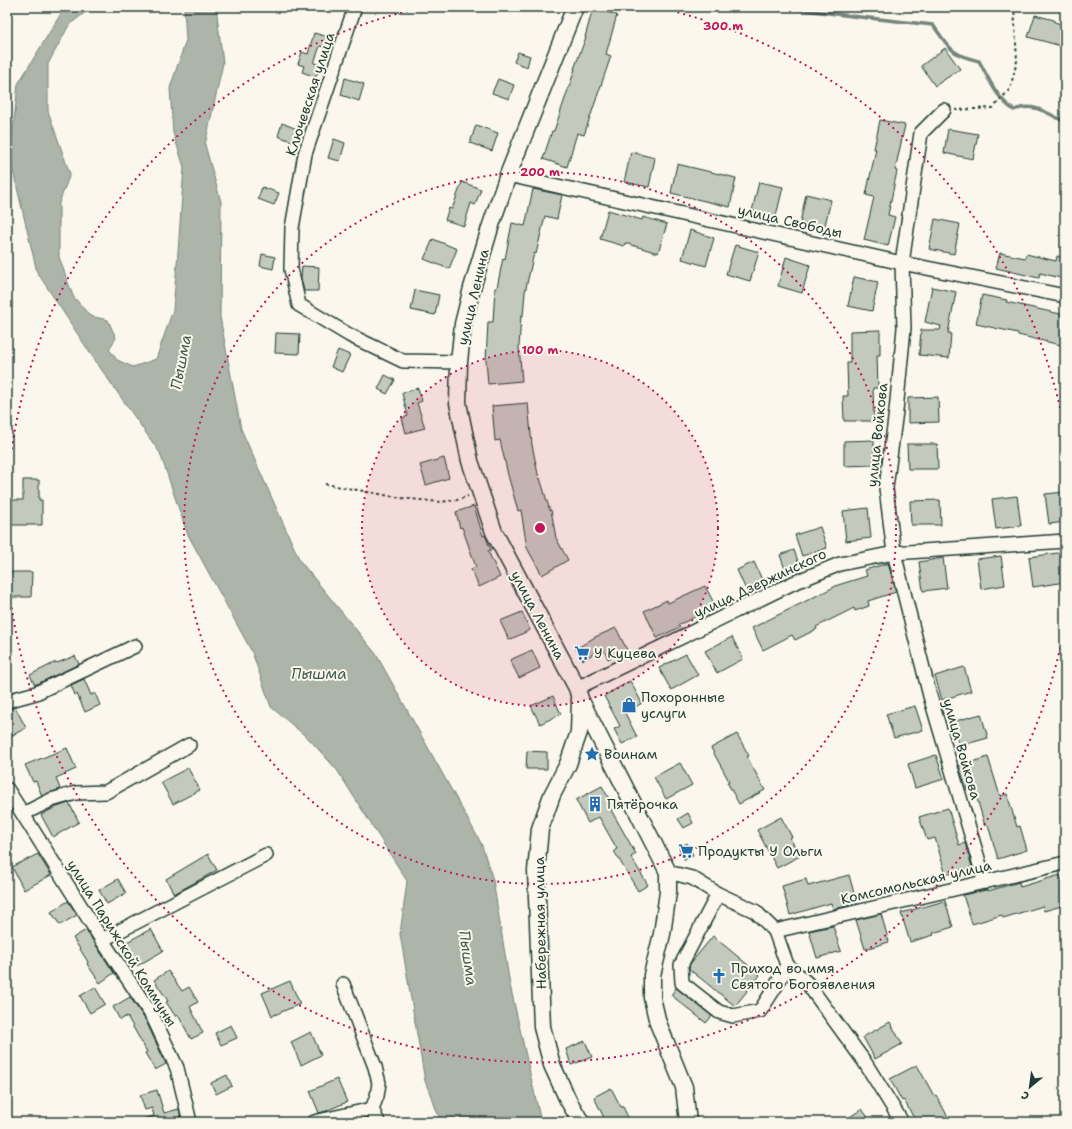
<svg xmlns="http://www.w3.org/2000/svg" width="1072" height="1129" font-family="'Shantell Sans',sans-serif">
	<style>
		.water { fill: #adb4aa; stroke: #74847b }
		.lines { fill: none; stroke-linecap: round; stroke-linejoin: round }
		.stream { stroke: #74847b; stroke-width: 3.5 }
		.building { fill: #c4c9be; stroke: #1f3d34 }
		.minor-casing { stroke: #1f3d34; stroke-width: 16 }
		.major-casing { stroke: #1f3d34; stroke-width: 19 }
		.path { stroke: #1f3d34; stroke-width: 2; stroke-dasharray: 3 3; stroke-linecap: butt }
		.minor { stroke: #fbf7ec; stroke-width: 13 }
		.major { stroke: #fbf7ec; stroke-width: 16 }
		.ring { fill: none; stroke: #c2185b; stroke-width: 2; stroke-dasharray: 2 4 }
		.labels { text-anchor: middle; stroke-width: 4; stroke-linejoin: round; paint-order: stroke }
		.street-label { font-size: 14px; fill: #1f3d34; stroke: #fbf7ec }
		.poi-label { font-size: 14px; fill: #1f3d34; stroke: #fbf7ec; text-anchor: start }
		.water-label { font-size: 15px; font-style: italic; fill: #425b52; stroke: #fbf7ec }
		.centre { fill: #c2185b; stroke: #fbf7ec; stroke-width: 2 }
		.ring-label { font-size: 12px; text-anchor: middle; font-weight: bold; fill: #c2185b; stroke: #fbf7ec; stroke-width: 4; stroke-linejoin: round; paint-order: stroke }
	</style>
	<rect width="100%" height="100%" fill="#fbf7ec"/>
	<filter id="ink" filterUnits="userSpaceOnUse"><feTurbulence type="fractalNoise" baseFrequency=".025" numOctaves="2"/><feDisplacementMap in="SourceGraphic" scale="8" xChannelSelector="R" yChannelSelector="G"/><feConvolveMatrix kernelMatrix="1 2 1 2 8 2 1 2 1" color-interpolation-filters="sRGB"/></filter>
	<g filter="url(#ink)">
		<!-- water -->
		<polygon class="water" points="65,7 92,7 69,25 48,64 48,111 70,174 59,203 59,257 73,296 90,316 108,320 116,338 109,349 117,360 133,367 156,359 173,310 178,252 184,167 173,133 170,88 186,40 184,7 216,7 223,63 205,145 221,202 220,317 241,429 300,561 376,654 481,843 493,880 510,985 541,1122 441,1122 425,1081 400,934 407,881 337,770 309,739 271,707 252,652 187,533 160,453 94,359 37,272 10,158 18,84"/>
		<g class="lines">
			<!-- stream -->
			<path class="stream" d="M720,7L728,9L789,8L860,17L933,25C939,33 947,47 955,52C962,57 971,59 979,61C989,79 997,99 1014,110C1034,102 1047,113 1065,122"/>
		</g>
		<!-- building -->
		<g class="building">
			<polygon points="593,8 617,15 606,54 611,56 584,135 577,133 567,167 543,159 552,131 554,131 575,69 574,69 586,37 585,37"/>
			<polygon points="1035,15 1054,20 1054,22 1065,25 1065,47 1028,37"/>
			<polygon points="314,33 328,37 325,47 320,46 314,63 320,65 316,77 302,72 304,66 298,64 302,52 308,54"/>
			<polygon points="945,48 960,69 935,86 921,66"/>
			<polygon points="518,52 530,56 527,67 514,62"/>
			<polygon points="345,78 364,84 359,101 341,95"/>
			<polygon points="498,79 514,85 509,99 492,93"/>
			<polygon points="880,120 905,125 895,170 897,171 888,215 895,217 888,246 864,240 874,197 866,195 876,149 874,149"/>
			<polygon points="282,123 299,130 294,142 278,136"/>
			<polygon points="476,125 498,133 492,151 470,143"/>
			<polygon points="948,129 978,134 973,159 944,153"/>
			<polygon points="334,139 345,143 340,161 328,158"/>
			<polygon points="631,152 655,158 649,187 624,182"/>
			<polygon points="677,164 736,178 730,207 671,193"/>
			<polygon points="462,182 481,189 475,205 471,203 464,226 445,220 449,208 452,209"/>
			<polygon points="759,182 783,187 776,216 752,211"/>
			<polygon points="262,187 279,193 274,205 258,199"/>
			<polygon points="533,189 562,195 557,219 545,216 536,254 534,253 525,292 523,316 521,315 519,347 522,381 488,384 486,360 488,322 493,322 495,288 497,288 503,258 505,259 512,223 525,226"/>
			<polygon points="806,194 831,200 824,229 800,223"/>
			<polygon points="608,210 642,220 643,217 667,224 658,253 625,243 624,246 600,239"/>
			<polygon points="935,219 960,224 954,254 929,249"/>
			<polygon points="690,230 714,238 706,266 682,259"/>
			<polygon points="433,239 457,249 449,269 424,259"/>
			<polygon points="735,245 759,252 750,281 726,274"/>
			<polygon points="1000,253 1025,258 1026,254 1056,261 1057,256 1065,258 1065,279 1040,273 1039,278 996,268"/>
			<polygon points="262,254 275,257 273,269 260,266"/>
			<polygon points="786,257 810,265 802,293 778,286"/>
			<polygon points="302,266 319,267 318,291 304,291 301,278"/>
			<polygon points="854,277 878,282 872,311 848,306"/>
			<polygon points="932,287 956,292 948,333 951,333 949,358 919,355 921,330 940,330 941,326 925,322"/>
			<polygon points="415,290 439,295 435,315 411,310"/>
			<polygon points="982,295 1007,300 1006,302 1065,315 1065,346 1018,335 1018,333 976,324"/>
			<polygon points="880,330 880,355 877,355 878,388 873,388 874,421 844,421 843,396 848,396 847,363 850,363 850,331"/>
			<polygon points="276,333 300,334 299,354 275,353"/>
			<polygon points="338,350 350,355 342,372 331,367"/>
			<polygon points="385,375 395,380 387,394 378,389"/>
			<polygon points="418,388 422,401 417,403 425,428 406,433 402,418 408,416 402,393"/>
			<polygon points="938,397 939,422 908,423 908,398"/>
			<polygon points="528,403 532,445 539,479 540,478 550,511 551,510 556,538 568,560 542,575 527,548 521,510 518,511 508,475 500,440 495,441 492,406"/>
			<polygon points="874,440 874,465 844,466 844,441"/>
			<polygon points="907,444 937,444 938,469 908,469"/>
			<polygon points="444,458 449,478 426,485 420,465"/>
			<polygon points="23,480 39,480 39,500 42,500 42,525 12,525 12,500 23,500"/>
			<polygon points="1065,492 1065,522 1049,524 1045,494"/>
			<polygon points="1017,496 1021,526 996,529 992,499"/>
			<polygon points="940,500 941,525 911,525 910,501"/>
			<polygon points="474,506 483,536 485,535 491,550 488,551 500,577 479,587 471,569 476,567 462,527 460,528 456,512"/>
			<polygon points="868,508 871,538 846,541 843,511"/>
			<polygon points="820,527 827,548 802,556 795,535"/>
			<polygon points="794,550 800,567 786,572 780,555"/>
			<polygon points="1065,552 1065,582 1033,587 1029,557"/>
			<polygon points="1001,556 1005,585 981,589 977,559"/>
			<polygon points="943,558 947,588 923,591 919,562"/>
			<polygon points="754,562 763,582 746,590 737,570"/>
			<polygon points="888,563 896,592 868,601 869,606 855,611 854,608 816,627 817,629 795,640 792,635 763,650 752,628 838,585 867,576 865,570"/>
			<polygon points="7,572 32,572 31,597 7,597"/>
			<polygon points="705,586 715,605 696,614 697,616 678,625 680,627 657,638 644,611 667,600 668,603"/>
			<polygon points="522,612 530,630 509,640 500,621"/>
			<polygon points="616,628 627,650 608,659 603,648 583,660 576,649 595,637"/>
			<polygon points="732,637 743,659 717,673 705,651"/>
			<polygon points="532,650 540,668 519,678 510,660"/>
			<polygon points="686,654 698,675 671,690 659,668"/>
			<polygon points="75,656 79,664 35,685 30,675 56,662 57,663"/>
			<polygon points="964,667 971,691 942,700 935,676"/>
			<polygon points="84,679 91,695 95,693 100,705 85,712 77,694 75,695 71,685"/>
			<polygon points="630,681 642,703 625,713 637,737 622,744 614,729 620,726 604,696"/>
			<polygon points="553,696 561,714 540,724 531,706"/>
			<polygon points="915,706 923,730 894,738 886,714"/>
			<polygon points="15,707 26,728 7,738 7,710"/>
			<polygon points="981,714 988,738 959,746 952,722"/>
			<polygon points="737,734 749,756 747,757 765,790 739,804 727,782 729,781 711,748"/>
			<polygon points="67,748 76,769 56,778 60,789 42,796 36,781 33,782 25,765"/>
			<polygon points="527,751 547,752 547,769 526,769"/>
			<polygon points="936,755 944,779 915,788 908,764"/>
			<polygon points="988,757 1000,796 1007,794 1017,827 1020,826 1027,850 998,859 988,825 985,826 974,788 967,790 959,766"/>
			<polygon points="680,763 692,785 666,799 654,777"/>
			<polygon points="188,768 200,790 173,804 161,782"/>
			<polygon points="602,786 614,808 611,810 636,854 631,857 648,885 638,891 614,851 617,849 599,817 588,823 576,800"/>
			<polygon points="69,803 79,822 53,837 41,815 54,808"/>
			<polygon points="948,808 959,845 965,843 972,867 946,875 935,838 927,840 919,817"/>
			<polygon points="688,813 693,823 684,828 678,819"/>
			<polygon points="781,817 792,837 790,838 800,856 777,868 757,830"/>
			<polygon points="687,843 693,855 685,860 679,848"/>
			<polygon points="38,854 51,875 24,890 12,867"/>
			<polygon points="208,854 217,870 174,894 166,879"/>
			<polygon points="849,875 857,904 833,909 831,903 790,915 782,886 806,879 808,886"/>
			<polygon points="1060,875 1065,892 1065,905 1044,911 1043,906 1003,918 1002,915 972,924 963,895 986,890 988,889 988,891 1019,882 1020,887"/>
			<polygon points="118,879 126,893 107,904 99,890"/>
			<polygon points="68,901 77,915 60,925 51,912"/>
			<polygon points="945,901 953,927 933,933 934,935 910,942 901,913"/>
			<polygon points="881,914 889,942 865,949 856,920"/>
			<polygon points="833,926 841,951 817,958 809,931"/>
			<polygon points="151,929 163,951 137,966 125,943"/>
			<polygon points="86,930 114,973 100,983 87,964 88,962 73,938"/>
			<polygon points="713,936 760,975 735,1006 689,969 690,964"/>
			<polygon points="168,971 182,991 189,987 198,1002 190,1007 203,1033 191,1039 178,1015 176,1017 166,1002 168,1001 154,980"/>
			<polygon points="290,981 300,1004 272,1016 262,993"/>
			<polygon points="95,987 105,1004 90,1013 80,996"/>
			<polygon points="676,988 712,1016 706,1023 671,995"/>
			<polygon points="130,997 146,1021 166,1064 155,1070 145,1053 147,1052 127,1016 120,1020 113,1007"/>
			<polygon points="890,1022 902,1044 875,1059 863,1037"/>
			<polygon points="231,1025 237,1038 221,1045 215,1033"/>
			<polygon points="311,1032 321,1055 301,1065 291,1042"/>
			<polygon points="585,1041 592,1057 571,1065 566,1049"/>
			<polygon points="917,1065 934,1096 936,1095 948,1117 939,1122 916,1122 904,1100 902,1101 890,1079"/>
			<polygon points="227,1075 232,1086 216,1094 211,1083"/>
			<polygon points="337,1079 347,1102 326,1111 319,1113 310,1091"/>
			<polygon points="611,1088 621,1107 623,1107 628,1117 619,1122 606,1122 594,1097"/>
			<polygon points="157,1090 164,1113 179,1109 182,1122 143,1122 143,1119 154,1116 152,1108 145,1110 140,1095"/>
			<polygon points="862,1109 871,1122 842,1122"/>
		</g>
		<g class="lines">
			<!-- minor casing -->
			<g class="minor-casing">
				<g id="minor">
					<polyline points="355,7 305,154 292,228 291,269 299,305 349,335 403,361 459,362"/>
					<polyline points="944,110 921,133 902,263 904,328 896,411 886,488 894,553 930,696 985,882"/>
					<polyline points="508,175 902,263 1065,296"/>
					<polyline points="577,688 793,583 840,564 894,553 1065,541"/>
					<polyline points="7,701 36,693 135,646"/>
					<polyline points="7,789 102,940 153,1017 177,1068 190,1122"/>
					<polyline points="23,814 51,800 76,793 106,792 189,745"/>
					<polyline points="668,872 692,878 718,894 755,911 775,931 787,965 807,983 864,1061 902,1122"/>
					<polyline points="718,894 681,965 682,983 719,1012 733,1016 760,1011 776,986 787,965"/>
					<polyline points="775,931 1065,863"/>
					<polyline points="102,940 266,855"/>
					<polyline points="343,984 375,1067 379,1083 377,1096 372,1109 378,1122"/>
					<polyline points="314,1122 372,1109"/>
				</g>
			</g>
			<!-- major casing -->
			<g class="major-casing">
				<g id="major">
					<polyline points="575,7 508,175 490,228 472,288 463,324 459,362 458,403 470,461 494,532 577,688 580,699 668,872 668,892 662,934 652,975 652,998 658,1023 684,1087 688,1122"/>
					<polyline points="580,701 579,732 568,764 552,795 540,829 536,871 542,1027 552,1065 568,1100 581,1122"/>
				</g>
			</g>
			<!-- path -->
			<g class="path">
				<polyline points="955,110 993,108 1010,89 1017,61 1014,7"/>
				<polyline points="325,484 401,498 439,502 457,500 468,496"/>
			</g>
			<!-- minor -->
			<use href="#minor" class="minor"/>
			<!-- major -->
			<use href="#major" class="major"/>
		</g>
	</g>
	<!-- distance rings -->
	<circle cx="540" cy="528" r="178" fill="#c2185b" fill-opacity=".12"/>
	<g class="ring">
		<circle cx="540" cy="528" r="178"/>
		<circle cx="540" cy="528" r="356"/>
		<path d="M1064 630A534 534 0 0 1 7 565M7 491A534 534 0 0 1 420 8M660 8A534 534 0 0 1 1064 426"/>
	</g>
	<!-- icons -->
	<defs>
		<g id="supermarket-bare" transform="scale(1.2)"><path d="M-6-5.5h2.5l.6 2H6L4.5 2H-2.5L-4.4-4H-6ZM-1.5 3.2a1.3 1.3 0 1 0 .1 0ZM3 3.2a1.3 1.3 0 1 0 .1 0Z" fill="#1f6fb2" stroke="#fbf7ec" stroke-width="2.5" paint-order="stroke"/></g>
		<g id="shop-bare" transform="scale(1.2)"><path d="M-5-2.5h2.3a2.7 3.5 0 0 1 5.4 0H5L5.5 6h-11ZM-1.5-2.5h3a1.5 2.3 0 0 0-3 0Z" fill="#1f6fb2" stroke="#fbf7ec" stroke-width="2.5" paint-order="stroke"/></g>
		<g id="sight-bare" transform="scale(1.2)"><path d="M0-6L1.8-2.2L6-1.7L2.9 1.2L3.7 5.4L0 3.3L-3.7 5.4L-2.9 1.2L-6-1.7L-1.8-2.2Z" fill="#1f6fb2" stroke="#fbf7ec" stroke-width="2.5" paint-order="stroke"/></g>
		<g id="building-bare" transform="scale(1.2)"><path d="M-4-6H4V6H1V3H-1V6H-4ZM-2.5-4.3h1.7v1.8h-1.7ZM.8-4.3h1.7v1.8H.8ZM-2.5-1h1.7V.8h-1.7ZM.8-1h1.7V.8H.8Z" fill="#1f6fb2" stroke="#fbf7ec" stroke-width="2.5" paint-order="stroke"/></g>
		<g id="church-bare" transform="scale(1.2)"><path d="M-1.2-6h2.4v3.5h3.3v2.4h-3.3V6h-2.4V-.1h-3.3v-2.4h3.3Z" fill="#1f6fb2" stroke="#fbf7ec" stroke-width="2.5" paint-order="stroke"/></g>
	</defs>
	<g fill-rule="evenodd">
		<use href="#supermarket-bare" x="582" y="653"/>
		<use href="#shop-bare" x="629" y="705"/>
		<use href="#sight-bare" x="592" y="754"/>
		<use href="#building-bare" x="595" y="804"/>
		<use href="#supermarket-bare" x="686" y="851"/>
		<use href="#church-bare" x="719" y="976"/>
	</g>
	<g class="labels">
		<!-- street labels -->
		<g class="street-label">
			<text transform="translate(310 94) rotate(-72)" y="5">Ключевская улица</text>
			<text transform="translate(790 221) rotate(13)" y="5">улица Свободы</text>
			<text transform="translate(473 297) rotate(-77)" y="5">улица Ленина</text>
			<text transform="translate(877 435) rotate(-84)" y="5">улица Войкова</text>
			<text transform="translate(760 583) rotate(-25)" y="5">улица Дзержинского</text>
			<text transform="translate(538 615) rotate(62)" y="5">улица Ленина</text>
			<text transform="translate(962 749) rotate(74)" y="5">улица Войкова</text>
			<text transform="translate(916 882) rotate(-13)" y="5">Комсомольская улица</text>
			<text transform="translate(540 923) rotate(-91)" y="5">Набережная улица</text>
			<text transform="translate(122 943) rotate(58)" y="5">улица Парижской Коммуны</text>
		</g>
		<!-- poi labels -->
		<g class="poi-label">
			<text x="594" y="658">У Куцева</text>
			<text x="641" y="702">Похоронные<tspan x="641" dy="16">услуги</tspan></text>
			<text x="604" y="759">Воинам</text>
			<text x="607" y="809">Пятёрочка</text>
			<text x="698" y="856">Продукты У Ольги</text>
			<text x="731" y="973">Приход во имя<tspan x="731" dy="16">Святого Богоявления</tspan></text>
		</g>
		<!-- water labels -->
		<g class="water-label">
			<text transform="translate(181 362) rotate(-79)" y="5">Пышма</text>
			<text x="319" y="679">Пышма</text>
			<text transform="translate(468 958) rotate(82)" y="5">Пышма</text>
		</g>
	</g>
	<circle cx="540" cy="528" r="6" class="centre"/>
	<g class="ring-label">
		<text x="723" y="30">300 m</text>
		<text x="540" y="176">200 m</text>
		<text x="540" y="354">100 m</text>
	</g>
	<!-- margin -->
	<rect width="1072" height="1129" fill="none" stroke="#fbf7ec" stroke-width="24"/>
	<rect x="12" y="12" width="1048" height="1105" fill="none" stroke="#1f3d34" stroke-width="1.5" filter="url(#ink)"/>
	<!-- north arrow -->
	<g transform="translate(1030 1087) rotate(209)" stroke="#fbf7ec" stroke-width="3" paint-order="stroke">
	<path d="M0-3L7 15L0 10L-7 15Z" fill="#1f3d34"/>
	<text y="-6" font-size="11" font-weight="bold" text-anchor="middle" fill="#1f3d34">С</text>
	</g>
</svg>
